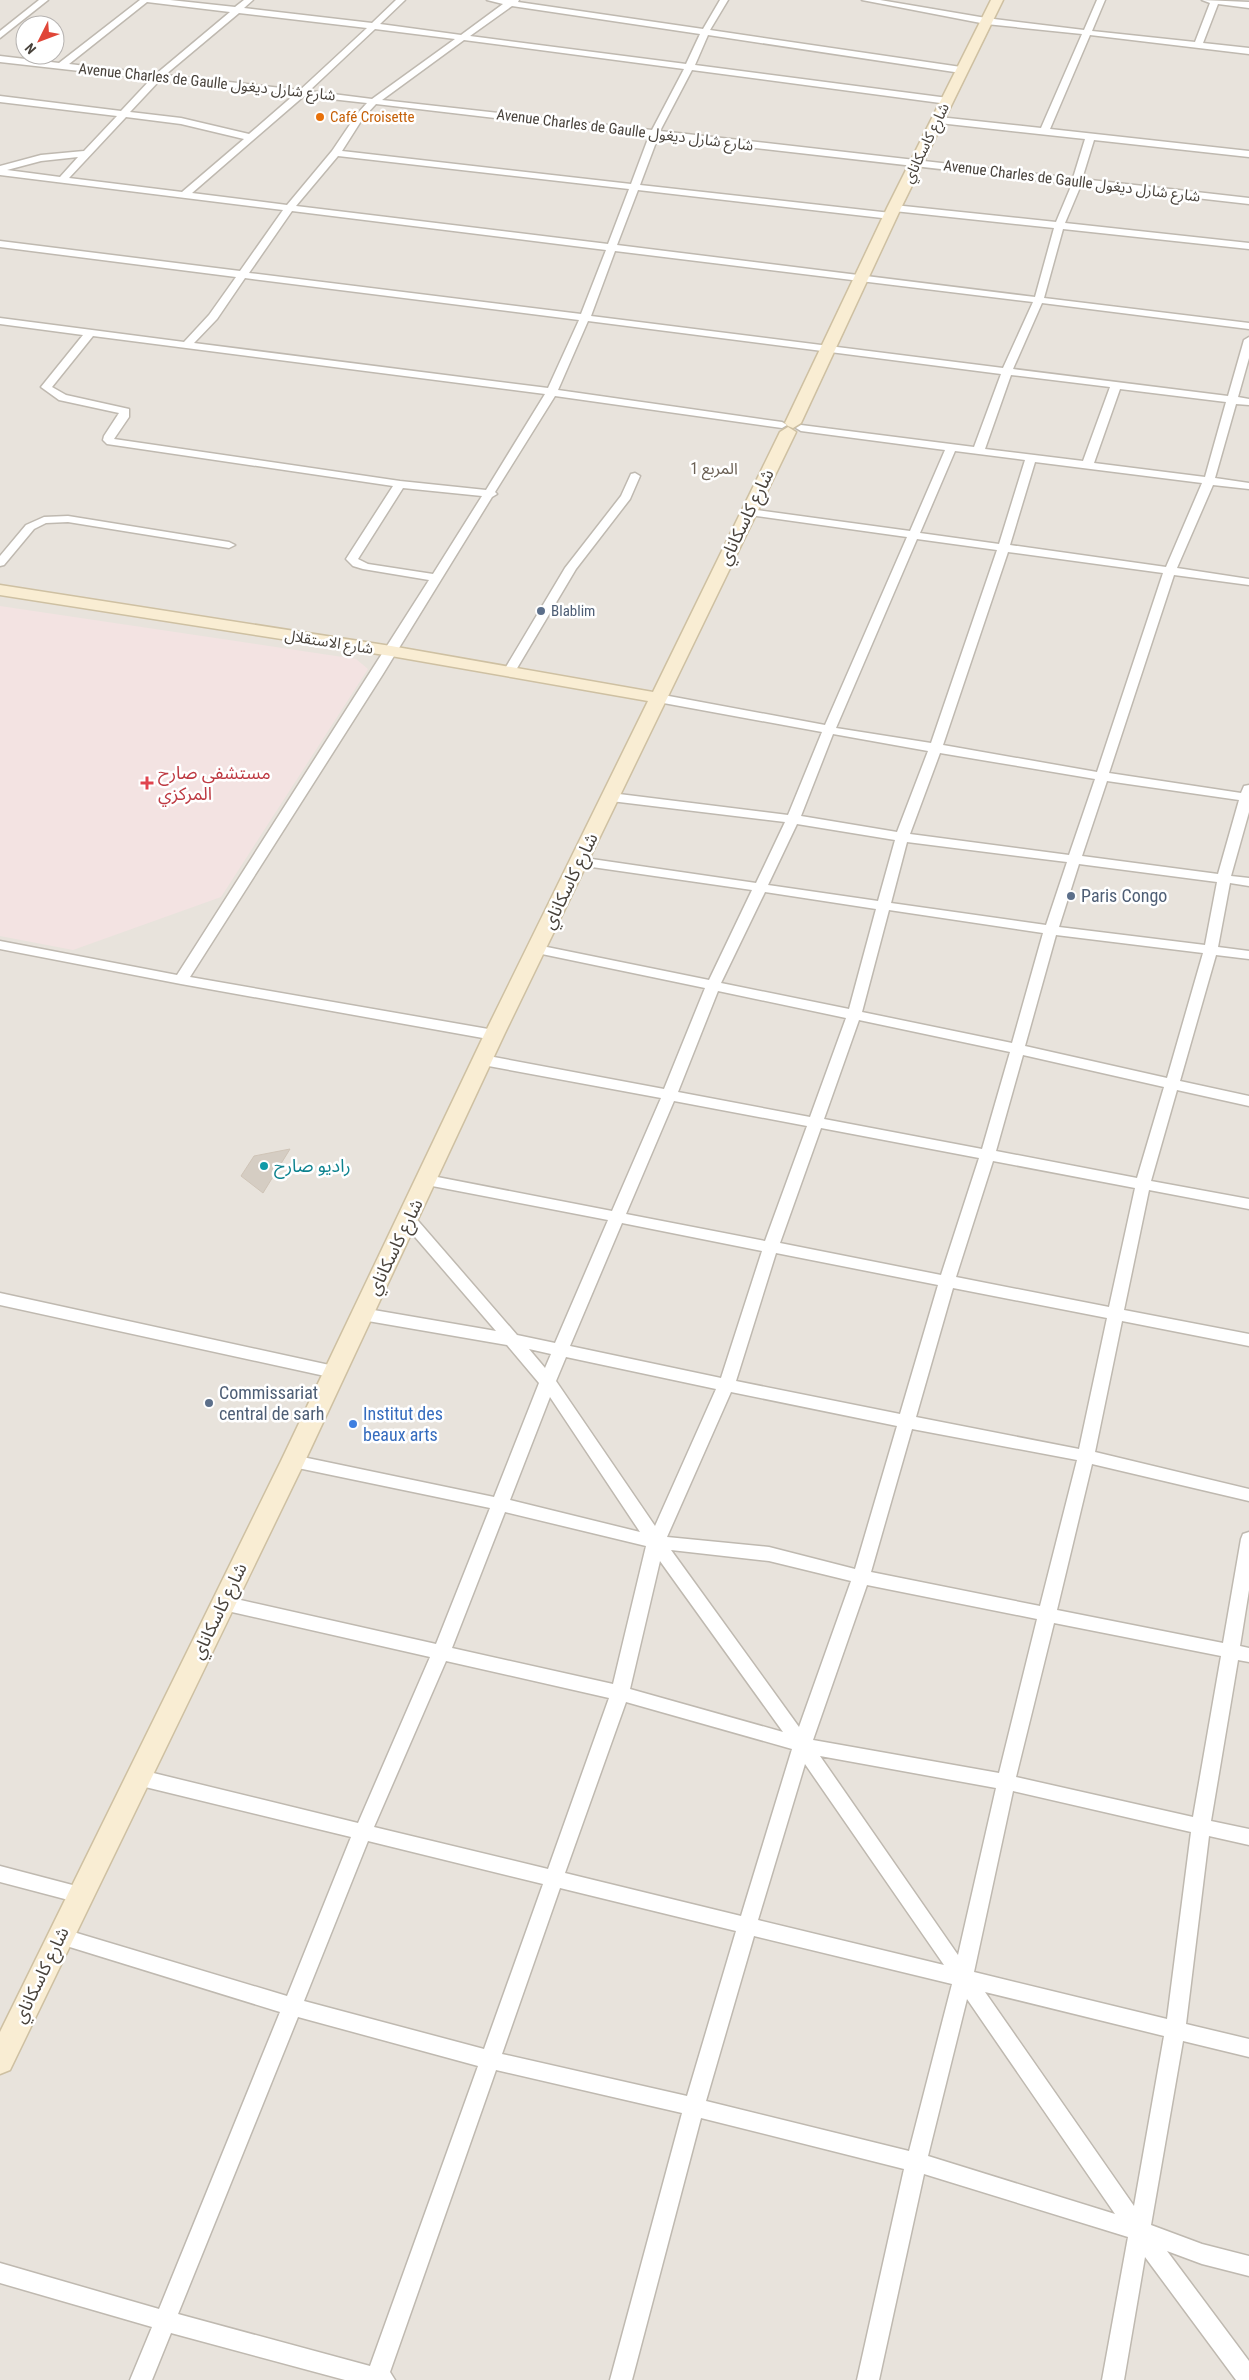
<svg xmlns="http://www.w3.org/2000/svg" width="1249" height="2380" font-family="'Roboto Condensed','Noto Sans Arabic',sans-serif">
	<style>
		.residential { fill: #e8e3dc; fill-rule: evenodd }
		.medical { fill: #f3e3e2 }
		.building { fill: #d5cdc3; stroke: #cfc4b7 }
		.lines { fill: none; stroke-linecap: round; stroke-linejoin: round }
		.street-casing { stroke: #bfb9b0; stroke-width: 3 }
		.secondary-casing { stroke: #cec0a2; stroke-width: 3 }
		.street { fill: #fff; fill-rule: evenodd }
		.secondary { fill: #f9edd3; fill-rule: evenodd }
		.food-dot { fill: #e8710a; stroke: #fff; stroke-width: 2 }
		.service-dot { fill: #5c6f8a; stroke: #fff; stroke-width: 2 }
		.health-dot { fill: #e0444e; stroke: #fff; stroke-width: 2 }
		.culture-dot { fill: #0f9aa8; stroke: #fff; stroke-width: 2 }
		.shop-dot { fill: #3f7fe0; stroke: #fff; stroke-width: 2 }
		.labels { text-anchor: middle; stroke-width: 5; stroke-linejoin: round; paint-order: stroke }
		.far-street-label { font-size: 15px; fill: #48423b; stroke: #fff }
		.far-food-label { font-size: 15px; fill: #c56008; stroke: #fff; text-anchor: start }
		.far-service-label { font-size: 15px; fill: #4e5e75; stroke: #fff; text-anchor: start }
		.far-neighbourhood-label { font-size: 16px; fill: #6a5f53; stroke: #fff }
		.street-label { font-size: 18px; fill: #48423b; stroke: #fff }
		.health-label { font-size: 18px; fill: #be3a42; stroke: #fff; text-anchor: start }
		.service-label { font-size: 18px; fill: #4e5e75; stroke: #fff; text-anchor: start }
		.culture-label { font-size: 18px; fill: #0d838f; stroke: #fff; text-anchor: start }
		.shop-label { font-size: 18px; fill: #366cbe; stroke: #fff; text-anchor: start }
	</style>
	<rect width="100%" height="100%" fill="#f4f2ed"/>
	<!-- residential -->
	<path class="residential" d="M0,0H1249V2380H0ZM25,25H55V55H25Z"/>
	<!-- medical -->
	<polygon class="medical" points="0,606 356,659 368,669 221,897 73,950 0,936"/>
	<!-- building -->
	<polygon class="building" points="290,1149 263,1193 241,1176 254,1156"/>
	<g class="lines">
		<!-- street casing -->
		<g class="street-casing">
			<g id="street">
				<polygon points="39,0 48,0 0,38 0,31"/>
				<path d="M140,0H170L235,7L244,0H253L244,8L372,23L396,0H405L380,24L461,35L503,4L487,0H519L518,2L703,29L720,0H728L710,30L961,67L965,70L961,73L708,35L695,65L948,98L952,101L948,104L692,70L660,131L1073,178L1085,139L939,123L935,120L939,117L1041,128L1082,34L986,24L862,0H880L986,18L1084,30L1097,0H1105L1092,31L1195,42L1210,3L1202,0L1249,2V8L1218,4L1203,43L1249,48V54L1090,35L1050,129L1249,151V157L1094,140L1082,179L1249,198V204L1081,185L1065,223L1249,243V249L1063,229L1044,298L1249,323V329L1042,303L1013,369L1228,396L1244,340L1249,337V358L1238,397L1249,399V405L1236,404L1215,478L1249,483V489L1213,485L1177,568L1249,579V585L1174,575L1109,773L1241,793L1244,786L1249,785V812L1231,876L1249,878V886L1230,883L1218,947L1249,951V959L1216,955L1180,1081L1249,1096V1106L1177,1090L1151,1181L1249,1199V1209L1149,1190L1124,1310L1249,1334V1346L1122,1321L1095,1452L1249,1489V1501L1092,1464L1057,1610L1223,1643L1241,1539L1243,1534L1249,1532V1590L1240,1646L1249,1648V1662L1238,1660L1211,1821L1249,1829V1845L1209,1836L1186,2024L1249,2039V2057L1183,2041L1151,2225L1202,2244L1249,2256V2276L1202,2264L1167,2251L1249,2361V2380H1236L1145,2257L1124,2380H1102L1128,2237L924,2174L879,2380H857L904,2169L701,2118L632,2380H610L682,2113L496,2070L390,2372L395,2380H345L171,2333L152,2380H130L152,2327L0,2283V2263L159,2309L280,2012L60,1944L53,1942L50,1936L53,1930L60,1928L287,1996L351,1837L137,1785L131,1782L128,1777L131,1772L137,1769L358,1823L430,1657L223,1610L217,1608L214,1603L217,1598L223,1596L436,1644L490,1508L293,1467L287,1465L285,1461L287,1457L293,1455L494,1497L539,1383L507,1345L362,1320L356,1318L354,1314L356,1310L362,1308L496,1331L403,1223L400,1219L403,1215H413L517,1335L555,1343L608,1220L427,1185L420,1180L427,1175L612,1211L661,1098L483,1065L476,1060L483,1055L664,1089L705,988L537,953L530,949L537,945L709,980L752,890L578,865L571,861L578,857L756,883L785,822L611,801L605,797L611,793L788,815L822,732L658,702L652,698L658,694L825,725L907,537L749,515L743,512L749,509L910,531L945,450L801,431L796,428L801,425L974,447L1001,374L588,321L558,390L782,422L787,425L782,428L555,396L495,492L497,494L492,497L383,674L190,977L494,1030L501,1035L499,1038L494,1040L181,984L0,949V941L177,975L429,580L363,569L353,566L346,559L393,486L107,444L103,440L104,436L119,413L59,400L41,387L83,335L0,324V318L184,342L209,315L236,277L0,247V241L240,271L283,210L0,175V166L41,155L84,151L117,116L0,102V96L121,111L151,79L0,62V56L59,63ZM147,2L230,12L156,74L69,64ZM512,6L700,34L686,64L470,36ZM239,13L367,28L300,90L165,75ZM375,29L455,39L372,99L309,91ZM464,40L684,69L652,130L382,100ZM160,80L294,95L249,134L181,118L130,112ZM304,96L367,103L357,114L332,151L287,205L192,193ZM376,104L649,136L631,184L342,151L363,118ZM126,117L181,124L244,139L182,192L69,178ZM658,137L1072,184L1056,222L894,205L889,208L894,211L1054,228L1035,297L617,245L638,190L891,219L896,216L891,213L640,185ZM338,156L629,189L608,244L296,206ZM78,157L60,177L7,170L41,161ZM292,211L606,250L581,314L249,273ZM615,251L1033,302L1003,368L591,316ZM245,278L579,320L548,388L194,343L217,319ZM93,336L545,394L486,490L400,481L114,439L129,417V409L66,395L52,387ZM1011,375L1110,387L1083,461L985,449ZM1120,389L1226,402L1205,477L1094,463ZM955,451L1025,460L999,544L920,533ZM1035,462L1202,483L1166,567L1010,545ZM403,488L482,496L433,574L368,564L358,559ZM917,539L997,550L931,743L836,728ZM1008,552L1163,573L1097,772L943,745ZM833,734L928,751L897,832L801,816ZM940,753L1095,779L1069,855L910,834ZM1107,781L1239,800L1218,874L1082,856ZM797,824L895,840L878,901L768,885ZM907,842L1067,862L1046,925L891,903ZM1079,864L1217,882L1205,945L1059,927ZM765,892L876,909L849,1009L721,983ZM889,910L1043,933L1012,1043L862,1012ZM1056,935L1203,953L1167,1078L1025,1046ZM718,991L846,1018L810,1117L678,1092ZM859,1020L1010,1052L982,1149L824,1119ZM1023,1055L1164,1087L1137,1178L996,1151ZM674,1101L807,1126L765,1241L626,1214ZM821,1128L979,1158L941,1275L780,1243ZM993,1161L1135,1188L1109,1307L956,1277ZM622,1223L762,1251L721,1378L570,1346ZM776,1253L938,1285L900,1414L736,1381ZM953,1288L1107,1318L1079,1449L916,1417ZM529,1349L551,1354L545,1368ZM566,1357L716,1389L655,1526L556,1381ZM731,1392L897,1426L855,1569L769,1547L667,1537ZM550,1397L640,1532L510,1500ZM912,1429L1077,1460L1040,1606L871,1572ZM505,1512L646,1546L613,1684L452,1648ZM671,1550L769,1561L851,1581L799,1727ZM660,1561L783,1732L630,1689ZM867,1585L1037,1619L999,1773L813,1740ZM1054,1623L1221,1656L1193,1817L1016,1777ZM446,1661L609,1698L548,1869L374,1827ZM626,1702L792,1749L741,1916L565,1873ZM820,1756L996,1788L958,1955ZM805,1764L944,1965L758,1920ZM1013,1791L1191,1832L1167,2019L974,1972ZM368,1841L543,1884L484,2049L304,2001ZM560,1888L736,1931L687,2096L502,2054ZM754,1936L952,1984L909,2151L706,2101ZM985,1992L1164,2036L1134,2206ZM967,1999L1115,2214L928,2156ZM298,2017L478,2066L370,2366L178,2314Z"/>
				<polygon points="635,473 640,476 630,499 576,569 513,675 505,675 503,672 565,568 621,496 631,474"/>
				<polygon points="68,516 229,542 235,545 229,548 68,522 46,523 34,529 4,565 0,566 0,556 26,525 44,517"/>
				<polygon points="0,1293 334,1366 340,1368 342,1372 340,1376 334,1378 0,1305"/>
				<polygon points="0,1866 80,1887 87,1889 89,1895 87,1901 80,1903 0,1882"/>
			</g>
		</g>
		<!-- secondary casing -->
		<g class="secondary-casing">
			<g id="secondary">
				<polygon points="991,0 1003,0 901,208 801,423 793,428 788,426 785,423 887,208"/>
				<polygon points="788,427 796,432 504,1035 305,1461 10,2070 0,2074 0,2032 281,1461 484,1035 648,701 391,656 0,595 0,585 391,646 653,692 780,432"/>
			</g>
		</g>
		<!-- street -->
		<use href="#street" class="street"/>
		<!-- secondary -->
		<use href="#secondary" class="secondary"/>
	</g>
	<!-- markers -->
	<circle class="food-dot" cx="320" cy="117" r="5"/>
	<g class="service-dot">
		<circle cx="541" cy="611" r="5"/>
		<circle cx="1071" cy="896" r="5"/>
		<circle cx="209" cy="1403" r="5"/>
	</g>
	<path class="health-dot" d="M144.5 775.5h5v5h5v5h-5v5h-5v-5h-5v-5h5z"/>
	<circle class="culture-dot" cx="264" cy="1166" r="5"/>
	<circle class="shop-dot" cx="353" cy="1424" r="5"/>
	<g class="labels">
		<!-- far-street labels -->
		<g class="far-street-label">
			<text transform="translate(207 82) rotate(6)" y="5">Avenue Charles de Gaulle شارع شارل ديغول</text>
			<text transform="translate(625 130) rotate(7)" y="5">Avenue Charles de Gaulle شارع شارل ديغول</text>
			<text transform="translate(926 143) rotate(-64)" y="5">شارع كاسكاناي</text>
			<text transform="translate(1072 181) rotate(7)" y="5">Avenue Charles de Gaulle شارع شارل ديغول</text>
			<text transform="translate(329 642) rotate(9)" y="5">شارع الاستقلال</text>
		</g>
		<!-- far-food labels -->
		<g class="far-food-label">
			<text x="330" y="122">Café Croisette</text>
		</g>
		<!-- far-service labels -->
		<g class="far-service-label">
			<text x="551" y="616">Blablim</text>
		</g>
		<!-- far-neighbourhood labels -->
		<g class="far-neighbourhood-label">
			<text x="714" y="474">المربع 1</text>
		</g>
		<!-- street labels -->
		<g class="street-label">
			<text transform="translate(746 517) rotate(-64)" y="6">شارع كاسكاناي</text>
			<text transform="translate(570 881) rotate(-64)" y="6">شارع كاسكاناي</text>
			<text transform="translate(395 1247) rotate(-64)" y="6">شارع كاسكاناي</text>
			<text transform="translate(219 1611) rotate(-64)" y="6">شارع كاسكاناي</text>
			<text transform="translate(41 1975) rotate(-64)" y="6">شارع كاسكاناي</text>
		</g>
		<!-- health labels -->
		<g class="health-label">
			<text x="158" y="779">مستشفى صارح<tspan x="158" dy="21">المركزي</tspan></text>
		</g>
		<!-- service labels -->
		<g class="service-label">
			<text x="1081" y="902">Paris Congo</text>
			<text x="219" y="1399">Commissariat<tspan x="219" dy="21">central de sarh</tspan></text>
		</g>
		<!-- culture labels -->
		<g class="culture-label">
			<text x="274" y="1172">راديو صارح</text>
		</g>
		<!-- shop labels -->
		<g class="shop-label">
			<text x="363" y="1420">Institut des<tspan x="363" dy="21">beaux arts</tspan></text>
		</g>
	</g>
	<!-- north arrow -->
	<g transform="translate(40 40) rotate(228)"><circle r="24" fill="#ffffff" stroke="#b6b3b1"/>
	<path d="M0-4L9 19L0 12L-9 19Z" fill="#e04638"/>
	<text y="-8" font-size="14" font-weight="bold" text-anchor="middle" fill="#48423b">N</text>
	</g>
</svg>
